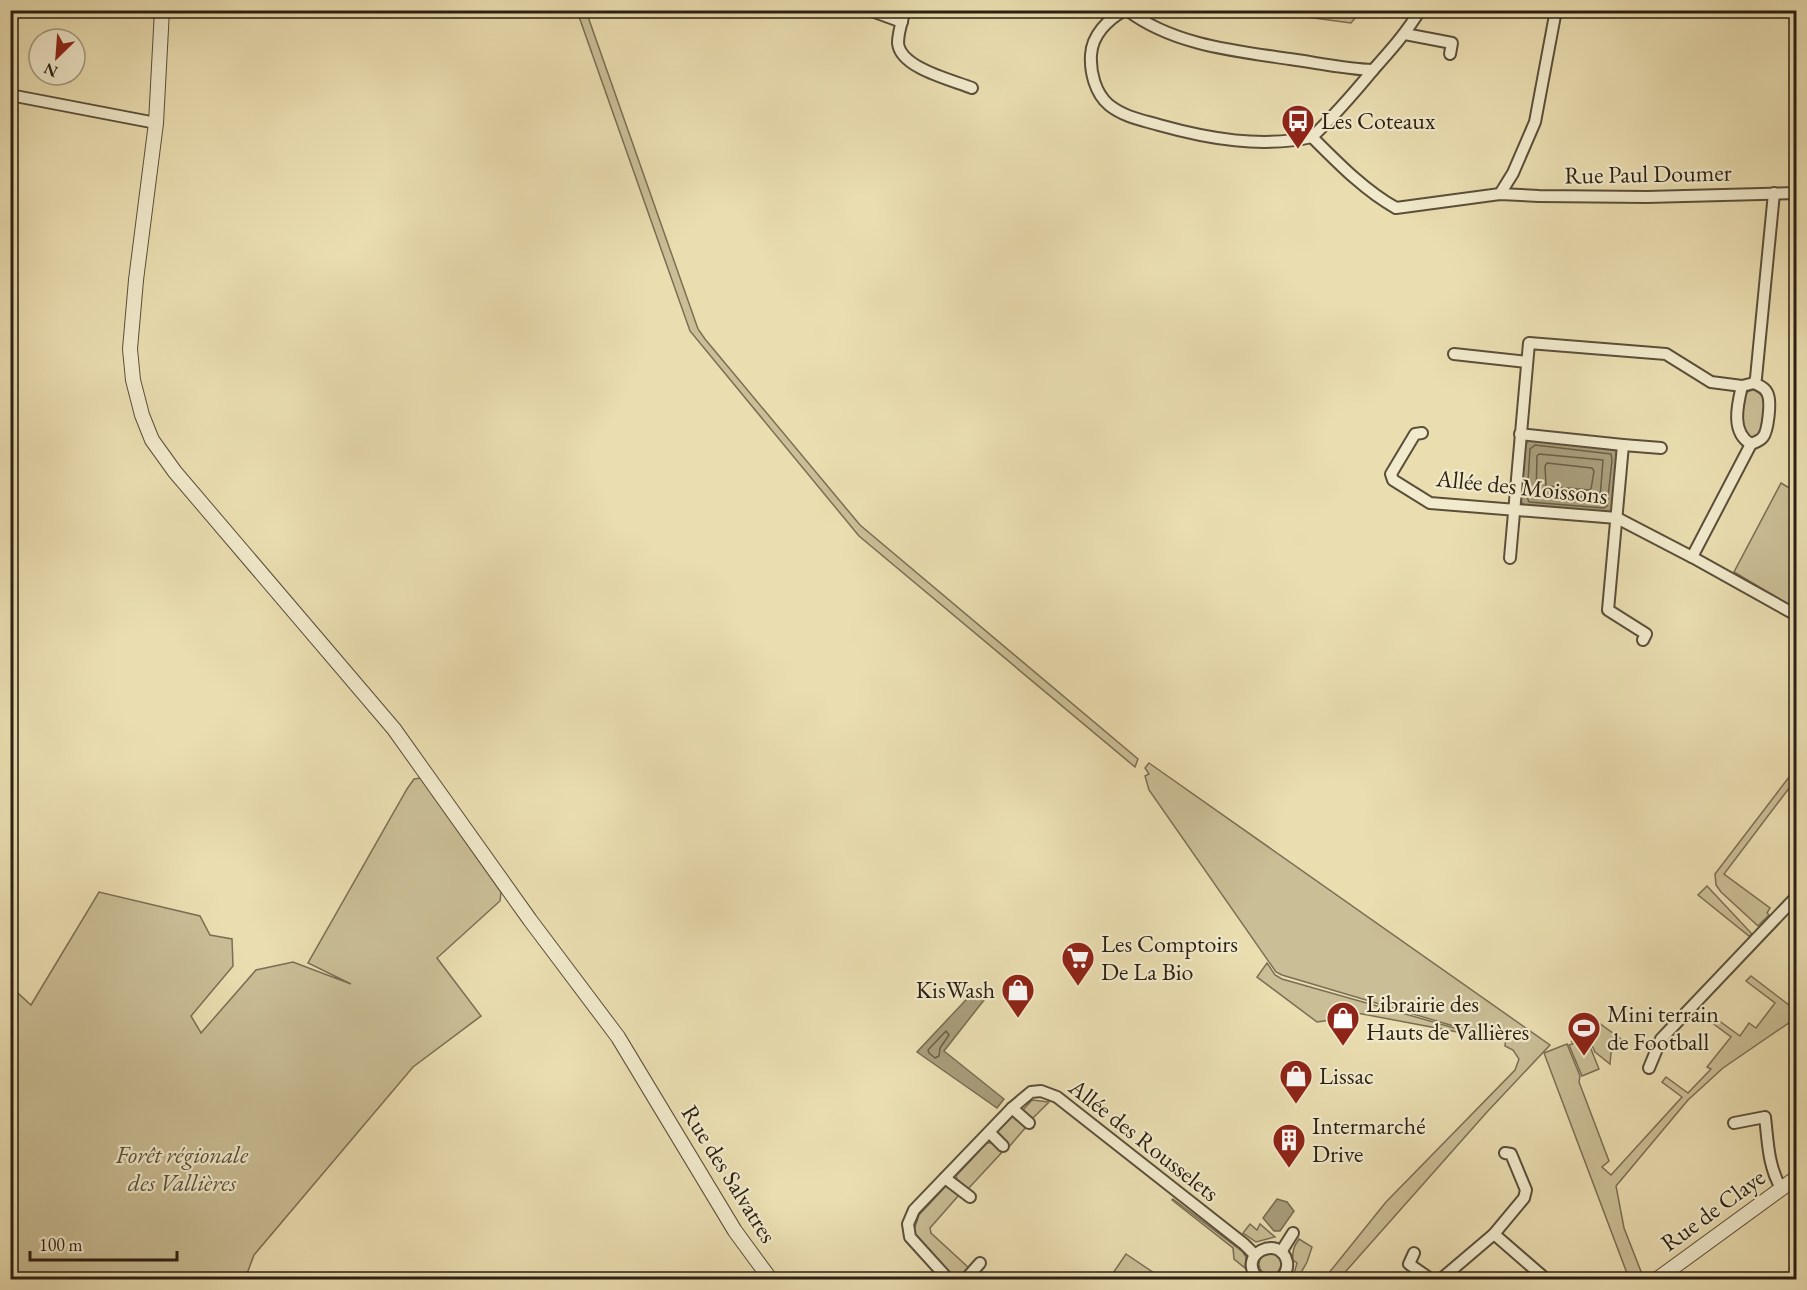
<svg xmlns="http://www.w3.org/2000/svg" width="1807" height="1290" font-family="'EB Garamond',serif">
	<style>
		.green { fill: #cabe96; stroke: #7a6e54; stroke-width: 1.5 }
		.water { fill: #a99d7b; stroke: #776b51; stroke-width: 1.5 }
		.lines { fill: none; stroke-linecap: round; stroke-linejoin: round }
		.shore { stroke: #6a5e46; stroke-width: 1.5 }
		.minor-casing { stroke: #5b4f3a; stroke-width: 14 }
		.tertiary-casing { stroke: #5b4f3a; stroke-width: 16 }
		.minor { stroke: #f1eacc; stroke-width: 10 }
		.tertiary { stroke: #f1eacc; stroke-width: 14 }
		.labels { text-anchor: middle; stroke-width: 4.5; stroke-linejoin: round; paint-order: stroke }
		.poi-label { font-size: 24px; fill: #2b1f12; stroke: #f1eacc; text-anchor: start }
		.street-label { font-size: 24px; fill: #2b1f12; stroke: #f1eacc }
		.park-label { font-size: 24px; font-style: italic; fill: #5b4f3a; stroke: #f1eacc }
	</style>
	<rect width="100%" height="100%" fill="#eadeb1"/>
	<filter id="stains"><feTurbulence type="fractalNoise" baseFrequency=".00333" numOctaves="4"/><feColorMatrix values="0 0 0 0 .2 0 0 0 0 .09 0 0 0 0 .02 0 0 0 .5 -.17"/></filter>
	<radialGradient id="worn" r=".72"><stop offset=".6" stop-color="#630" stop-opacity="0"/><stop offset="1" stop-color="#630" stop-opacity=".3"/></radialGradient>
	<!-- green -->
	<g class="green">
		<polygon points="577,11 586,11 698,329 705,339 860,525 1138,759 1135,767 859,536 690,331"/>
		<polygon points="1260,11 1361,10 1361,11 1351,23"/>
		<polygon points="1755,389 1760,391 1766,401 1763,430 1756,437 1747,437 1741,421 1744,396 1747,392"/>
		<polygon points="1781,483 1796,492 1796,609 1734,572"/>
		<polygon points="1149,763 1550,1045 1487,1112 1339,1279 1324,1279 1386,1202 1515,1070 1519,1059 1513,1050 1505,1046 1506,1033 1504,1041 1282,975 1276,972 1149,790 1145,776 1149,774 1145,768"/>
		<polygon points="1796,768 1796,779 1724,874 1770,908 1767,913 1769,915 1758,926 1721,892 1716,885 1715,874"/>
		<polygon points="421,778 501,892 500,901 437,958 481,1016 413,1067 254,1255 245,1279 11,1279 10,986 31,1005 99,892 200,916 210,935 232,939 233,966 191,1016 201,1033 256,970 293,962 351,984 308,963 407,789 414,779"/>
		<polygon points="1707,886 1752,934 1749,936 1698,895"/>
		<polygon points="1267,963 1275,975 1282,979 1458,1029 1458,1032 1341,1010 1331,1020 1317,1022 1257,977"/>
		<polygon points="1751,976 1789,1005 1796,1008 1796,1018 1723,1068 1688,1100 1616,1186 1624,1228 1642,1274 1628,1276 1544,1053 1567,1044 1580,1076 1579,1082 1609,1161 1602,1167 1611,1175 1682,1097 1662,1082 1666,1077 1688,1093 1711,1069 1707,1067 1731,1037 1711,1022 1718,1020 1740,1036 1749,1023 1756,1028 1775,1003 1746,981"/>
		<polygon points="1595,1020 1621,1039 1611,1053 1610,1064 1595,1052 1588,1036 1571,1042"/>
		<polygon points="1587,1039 1599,1069 1582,1076 1569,1045"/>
		<polygon points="1032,1100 1049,1102 1031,1120 1022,1111"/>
		<polygon points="1013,1116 1026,1127 1008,1148 995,1134"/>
		<polygon points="987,1143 994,1143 1004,1150 968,1189 957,1179 956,1176"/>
		<polygon points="947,1185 959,1195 930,1228 931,1233 969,1268 958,1279 955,1279 916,1239 914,1230 919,1215"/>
		<polygon points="1173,1199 1243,1252 1246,1257 1245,1268 1234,1259 1233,1248 1172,1200"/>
		<polygon points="1250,1224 1257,1230 1260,1224 1275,1237 1256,1242 1243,1233"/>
		<path d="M1299,1239L1312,1247L1307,1262L1297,1280L1293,1277L1297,1263L1293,1260C1292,1251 1294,1246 1299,1239Z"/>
		<circle cx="1270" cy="1264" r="11"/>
		<polygon points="1126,1254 1163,1279 1109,1279"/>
	</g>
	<!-- water -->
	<g class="water">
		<polygon points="1534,439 1612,447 1619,454 1614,507 1607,514 1526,508 1520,500 1524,447 1528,441"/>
		<polygon points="978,987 988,995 944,1051 1004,1099 997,1108 917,1052"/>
		<polygon points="1277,1199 1287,1202 1294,1211 1280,1231 1274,1231 1263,1218"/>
	</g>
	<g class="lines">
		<!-- shore -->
		<g class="shore">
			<polygon points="1535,445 1611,454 1612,460 1607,506 1604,508 1529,502 1527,497 1530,449"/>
			<polygon points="1539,454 1603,460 1600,498 1536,495 1537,456"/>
			<polygon points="1547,463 1592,468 1594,471 1591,489 1589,490 1546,486 1545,466"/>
			<polygon points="946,1031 949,1035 940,1048 939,1056 935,1058 929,1053 928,1050"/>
		</g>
		<!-- minor casing -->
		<g class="minor-casing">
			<g id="minor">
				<polyline points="869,10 902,22"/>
				<path d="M905,10C902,21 898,32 898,43C900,68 952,80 972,88"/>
				<path d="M1125,10C1108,19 1092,35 1091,55C1090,72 1095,93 1109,105C1124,117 1142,120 1159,125C1209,139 1261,148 1312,137"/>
				<path d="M1127,10C1173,45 1235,51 1290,59C1318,63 1346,69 1373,70"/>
				<polyline points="1405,34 1452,43 1450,54"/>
				<polyline points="10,95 156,123"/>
				<path d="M1312,137C1337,162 1365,191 1396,208L1500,194L1539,196L1647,197L1796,193"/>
				<path d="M1312,137C1334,116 1354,93 1373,70C1390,51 1407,32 1420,10"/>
				<polyline points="1500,194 1513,173 1535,122 1556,10"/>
				<polyline points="1454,354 1527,362"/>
				<path d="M1742,386C1737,406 1731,433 1751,444"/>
				<polyline points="1422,433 1415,434 1391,474 1393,480 1430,503 1617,518 1692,557 1796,615"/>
				<polyline points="1520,434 1623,445 1608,610 1646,634 1643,640"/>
				<polyline points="1623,445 1661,448"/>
				<path d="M1692,557L1751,444C1756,442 1760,441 1763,437C1768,431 1771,403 1768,395C1766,388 1760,386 1754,383"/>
				<polyline points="1510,558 1529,343 1666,354 1711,382 1742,386 1754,383 1756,378 1774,193"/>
				<polyline points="1649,1068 1661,1039 1796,897"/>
				<polyline points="1012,1108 1029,1123"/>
				<path d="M1734,1123L1765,1117C1768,1142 1768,1166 1781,1188"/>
				<polyline points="990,1133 1003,1146"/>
				<polyline points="945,1178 970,1197"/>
				<polyline points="1494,1234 1547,1280"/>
				<polyline points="1281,1252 1293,1233"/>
				<polyline points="1414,1253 1409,1264 1432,1280"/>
				<polyline points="949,1280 910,1237 908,1224 914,1210 1012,1108 1031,1092 1041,1091 1057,1097 1244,1244 1255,1255"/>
				<polyline points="965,1280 980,1263"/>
				<path d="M1259,1280C1234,1254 1281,1233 1287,1262C1288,1269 1285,1275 1280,1280"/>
				<polyline points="1440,1280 1494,1234 1524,1198 1526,1190 1511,1154 1505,1153"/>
			</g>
		</g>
		<!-- tertiary casing -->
		<g class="tertiary-casing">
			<g id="tertiary">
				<polyline points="162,10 156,123 136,280 130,349 133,380 142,415 152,440 175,472 394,729 530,920 618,1037 735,1231 771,1280"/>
				<polyline points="1656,1280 1796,1178"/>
			</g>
		</g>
		<!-- minor -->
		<use href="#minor" class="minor"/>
		<!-- tertiary -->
		<use href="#tertiary" class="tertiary"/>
	</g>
	<!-- icons -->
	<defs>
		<g id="bus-pin" transform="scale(1.725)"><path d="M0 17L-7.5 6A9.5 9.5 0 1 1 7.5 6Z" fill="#8f2418" stroke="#f1eacc"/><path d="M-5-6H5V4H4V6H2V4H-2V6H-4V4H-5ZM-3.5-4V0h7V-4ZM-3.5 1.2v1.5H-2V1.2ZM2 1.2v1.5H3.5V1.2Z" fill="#fff"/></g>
		<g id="supermarket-pin" transform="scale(1.725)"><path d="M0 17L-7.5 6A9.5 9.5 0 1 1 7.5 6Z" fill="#8f2418" stroke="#f1eacc"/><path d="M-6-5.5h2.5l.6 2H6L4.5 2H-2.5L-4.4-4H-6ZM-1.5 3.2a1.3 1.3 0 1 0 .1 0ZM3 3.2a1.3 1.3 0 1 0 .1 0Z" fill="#fff"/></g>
		<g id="shop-pin" transform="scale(1.725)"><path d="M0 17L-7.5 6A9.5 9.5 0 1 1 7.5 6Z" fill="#8f2418" stroke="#f1eacc"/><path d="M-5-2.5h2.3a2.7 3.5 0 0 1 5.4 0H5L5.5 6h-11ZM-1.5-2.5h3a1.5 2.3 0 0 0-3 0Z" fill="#fff"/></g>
		<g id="stadium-pin" transform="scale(1.725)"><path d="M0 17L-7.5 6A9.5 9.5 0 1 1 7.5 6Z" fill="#8f2418" stroke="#f1eacc"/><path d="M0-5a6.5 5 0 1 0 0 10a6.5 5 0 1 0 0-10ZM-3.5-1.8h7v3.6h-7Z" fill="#fff"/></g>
		<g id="building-pin" transform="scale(1.725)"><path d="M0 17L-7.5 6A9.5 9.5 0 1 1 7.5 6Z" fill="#8f2418" stroke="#f1eacc"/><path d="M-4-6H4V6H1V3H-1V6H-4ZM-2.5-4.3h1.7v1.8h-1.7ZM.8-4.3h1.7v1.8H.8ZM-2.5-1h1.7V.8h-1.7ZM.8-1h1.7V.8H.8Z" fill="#fff"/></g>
	</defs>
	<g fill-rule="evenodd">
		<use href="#bus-pin" x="1298" y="121"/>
		<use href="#supermarket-pin" x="1078" y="958"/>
		<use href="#shop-pin" x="1018" y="990"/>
		<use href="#shop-pin" x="1343" y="1018"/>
		<use href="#stadium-pin" x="1584" y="1028"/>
		<use href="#shop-pin" x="1296" y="1076"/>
		<use href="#building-pin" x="1289" y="1140"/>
	</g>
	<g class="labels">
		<!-- poi labels -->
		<g class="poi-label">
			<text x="1321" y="129">Les Coteaux</text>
			<text x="1101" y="952">Les Comptoirs<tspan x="1101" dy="28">De La Bio</tspan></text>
			<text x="995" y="998" text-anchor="end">KisWash</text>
			<text x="1366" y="1012">Librairie des<tspan x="1366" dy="28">Hauts de Vallières</tspan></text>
			<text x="1607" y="1022">Mini terrain<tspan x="1607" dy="28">de Football</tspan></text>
			<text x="1319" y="1084">Lissac</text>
			<text x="1312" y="1134">Intermarché<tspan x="1312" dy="28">Drive</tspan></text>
		</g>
		<!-- street labels -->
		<g class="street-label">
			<text transform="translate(1648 174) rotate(-1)" y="8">Rue Paul Doumer</text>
			<text transform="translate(1522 487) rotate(6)" y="8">Allée des Moissons</text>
			<text transform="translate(1144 1140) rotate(38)" y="8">Allée des Rousselets</text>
			<text transform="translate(729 1174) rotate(58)" y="8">Rue des Salvatres</text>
			<text transform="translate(1713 1210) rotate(-36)" y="8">Rue de Claye</text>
		</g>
		<!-- park labels -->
		<g class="park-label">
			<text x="182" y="1163">Forêt régionale<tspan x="182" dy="28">des Vallières</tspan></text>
		</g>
	</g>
	<!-- margin -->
	<rect width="1807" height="1290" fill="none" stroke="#eadeb1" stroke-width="36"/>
	<rect x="12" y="12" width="1783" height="1266" fill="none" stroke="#2b1f12" stroke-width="3"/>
	<rect x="18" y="18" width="1771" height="1254" fill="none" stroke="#2b1f12" stroke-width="1.5"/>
	<!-- north arrow -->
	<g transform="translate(57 57) rotate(205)"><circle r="28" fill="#f1eacc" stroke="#a29982" stroke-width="1.5"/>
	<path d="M0-4.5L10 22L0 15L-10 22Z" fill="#8f2418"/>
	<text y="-9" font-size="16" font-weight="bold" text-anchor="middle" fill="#2b1f12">N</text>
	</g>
	<!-- scale -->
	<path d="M30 1251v9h147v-9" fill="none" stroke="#2b1f12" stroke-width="3"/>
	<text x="39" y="1251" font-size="18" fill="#2b1f12" stroke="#f1eacc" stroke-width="4.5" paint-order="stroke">100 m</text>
	<rect width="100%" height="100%" filter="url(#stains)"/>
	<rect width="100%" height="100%" fill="url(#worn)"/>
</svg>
